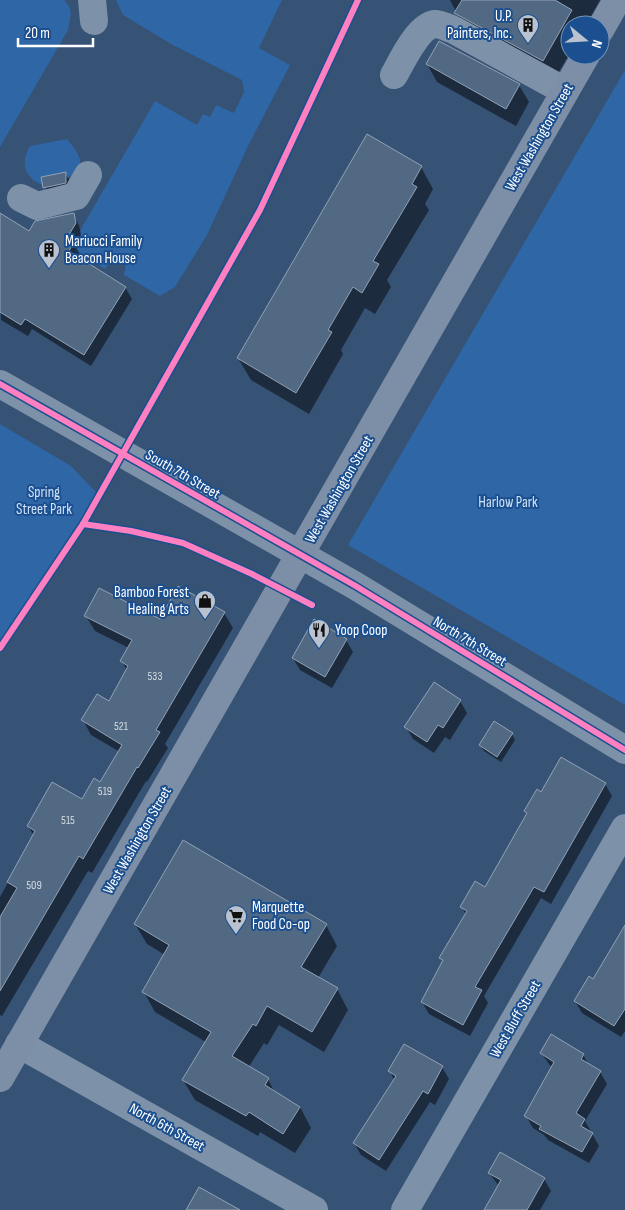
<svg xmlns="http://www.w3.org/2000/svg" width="625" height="1210" font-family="'Sofia Sans Condensed',sans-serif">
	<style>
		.green { fill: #2f66a5 }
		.shadow { fill: #0007 }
		.building { fill: #526984; stroke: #92a2b6 }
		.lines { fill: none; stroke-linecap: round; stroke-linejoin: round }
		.minor { stroke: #7d92a8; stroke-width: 28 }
		.major { stroke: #7d8ea7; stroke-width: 28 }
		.cycleway-casing { stroke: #1b4f8f; stroke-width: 9 }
		.cycleway { stroke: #ff80c0; stroke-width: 6 }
		.labels { text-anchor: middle; stroke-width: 4; stroke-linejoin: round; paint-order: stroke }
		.number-label { font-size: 12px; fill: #d4dae0 }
		.poi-label { font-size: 15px; fill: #fff; stroke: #1b4f8f; text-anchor: start }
		.street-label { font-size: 15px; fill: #fff; stroke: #1b4f8f }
		.park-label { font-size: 15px; fill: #cfe3fa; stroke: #1b4f8f }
	</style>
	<rect width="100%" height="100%" fill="#365274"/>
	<!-- green -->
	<g class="green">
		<polygon points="0,0 64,0 69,6 71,13 68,30 0,147"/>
		<polygon points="116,0 282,0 259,48 290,65 248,146 207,235 175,287 160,296 124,275 126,263 113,258 105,269 74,251 81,229 155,101 197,125 203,114 210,117 216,105 234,113 244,92 242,80 171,44 123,15"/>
		<polygon points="625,70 625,705 348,545"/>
		<path d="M67,139C79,153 90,169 67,178L66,172L41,177L43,185C24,178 20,162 30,146Z"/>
		<polygon points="0,424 71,466 99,495 0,644"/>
	</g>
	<!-- shadow -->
	<g class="shadow">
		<polygon points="450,0 600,0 586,25 570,25 570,53 554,80 467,33"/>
		<polygon points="427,64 519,85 529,102 516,126 437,82"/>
		<polygon points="421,167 433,189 425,204 429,210 387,280 391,287 375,314 365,308 341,350 343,354 309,414 251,380 238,358"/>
		<polygon points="65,174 69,179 68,188 48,193 42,178"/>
		<polygon points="0,214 29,233 73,214 79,225 81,235 75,245 80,254 78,258 125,287 132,299 91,366 32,329 28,336 1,320"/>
		<polygon points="224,613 233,628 165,744 168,748 147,782 146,781 92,873 88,871 2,1016 0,1015 0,897 34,836 28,826 83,800 101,784 120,752 91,735 83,720 109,703 127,671 122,661 129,648 95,631 86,616 161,621"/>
		<polygon points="314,621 346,640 353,652 332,688 300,670 293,658"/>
		<polygon points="460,701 467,713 450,740 445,737 434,753 413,739 406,727"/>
		<polygon points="512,734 515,740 501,762 484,751 480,745"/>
		<polygon points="605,784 612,796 551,904 541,898 484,996 488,1003 470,1036 429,1014 422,1002 443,962 441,958 466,915 462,907 485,889 527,814 525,811 542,794"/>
		<polygon points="135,924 326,925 337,946 318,978 337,989 348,1010 324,1052 279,1025 267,1045 264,1043 248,1068 268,1079 275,1093 300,1107 311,1128 295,1153 260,1132 258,1136 195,1100 183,1080 206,1042 155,1012 144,992 165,955 147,944"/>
		<polygon points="625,927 625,1031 621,1037 582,1013 575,1001 593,980"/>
		<polygon points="404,1045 442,1067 449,1079 435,1105 430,1102 386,1171 361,1155 354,1143 394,1080 390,1071"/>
		<polygon points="541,1053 583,1055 589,1065 600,1072 607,1084 585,1121 599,1146 589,1163 548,1140 544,1135 533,1128 526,1116 552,1068"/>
		<polygon points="489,1173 544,1179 551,1191 540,1210 485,1210 499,1186"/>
	</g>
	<!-- building -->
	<g class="building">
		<polygon points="462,0 555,0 572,10 543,61 454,13"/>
		<polygon points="439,41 520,84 506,109 426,64"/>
		<polygon points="367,134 422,166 412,184 417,187 373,261 379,264 362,293 353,287 328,330 332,332 296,393 237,358"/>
		<polygon points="66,172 66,183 43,188 41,177"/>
		<polygon points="0,213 29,231 35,221 74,213 76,223 67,238 74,242 69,251 126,287 84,355 25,319 21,325 0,312"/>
		<polygon points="178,586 225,612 156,730 160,732 138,768 137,767 83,859 79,856 0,991 0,917 17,888 7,882 35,831 27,826 52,782 82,799 94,778 100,782 122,745 81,720 97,694 109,701 128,666 120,661 132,640 84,616 99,588 160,619"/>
		<polygon points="314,619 347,639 325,677 292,658"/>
		<polygon points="434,682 461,700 443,728 438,725 427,742 404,727"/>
		<polygon points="494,721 513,733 497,757 479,745"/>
		<polygon points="561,757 606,783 544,892 534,887 475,987 482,990 463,1025 421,1002 443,960 439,958 467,911 460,907 475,881 485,887 527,813 524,811 537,789 541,792"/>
		<polygon points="183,840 327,924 301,967 338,988 312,1032 267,1006 256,1026 253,1024 232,1056 269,1078 265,1085 300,1107 283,1134 249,1112 246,1116 182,1080 211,1032 142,992 169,945 134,924"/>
		<polygon points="625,925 625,1009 614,1026 574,1001 589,976 593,979"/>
		<polygon points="551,1034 584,1054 581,1059 601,1071 576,1113 585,1119 581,1126 593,1133 582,1152 539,1129 541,1126 524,1116 554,1062 540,1053"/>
		<polygon points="404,1044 443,1066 428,1094 423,1091 379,1160 353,1143 396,1076 388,1071"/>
		<polygon points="500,1152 545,1178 527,1210 484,1210 501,1180 488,1173"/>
		<polygon points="199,1187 240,1210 186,1210"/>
	</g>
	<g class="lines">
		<!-- minor -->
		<g class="minor">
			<polyline points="92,0 94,21"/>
			<path d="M394,75C402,61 418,26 435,24C441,24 448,28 454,30L565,91"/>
			<polyline points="21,198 37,206 76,196 88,175"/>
			<polyline points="0,384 354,585 625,750"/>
			<polyline points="19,1044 314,1210"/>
			<polyline points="405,1210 625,828"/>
		</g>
		<!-- major -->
		<g class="major">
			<polyline points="600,30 617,0"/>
			<polyline points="0,1078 586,55"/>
		</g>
		<!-- cycleway casing -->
		<g class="cycleway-casing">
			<g id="cycleway">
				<polyline points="0,384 354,585 625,750"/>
				<polyline points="83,524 131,531 183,543 252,574 312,605"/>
				<polyline points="0,648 83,524 260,210 358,0"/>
			</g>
		</g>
		<!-- cycleway -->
		<use href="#cycleway" class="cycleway"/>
	</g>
	<!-- icons -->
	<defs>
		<g id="building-pin" transform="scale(1.125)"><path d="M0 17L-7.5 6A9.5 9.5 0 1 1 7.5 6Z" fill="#b9c2ce" stroke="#1b4f8f"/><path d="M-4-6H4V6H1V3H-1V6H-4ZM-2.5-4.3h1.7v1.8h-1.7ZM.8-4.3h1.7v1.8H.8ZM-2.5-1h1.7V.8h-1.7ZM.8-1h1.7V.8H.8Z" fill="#111"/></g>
		<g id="shop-pin" transform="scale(1.125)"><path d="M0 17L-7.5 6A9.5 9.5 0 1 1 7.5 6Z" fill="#b9c2ce" stroke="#1b4f8f"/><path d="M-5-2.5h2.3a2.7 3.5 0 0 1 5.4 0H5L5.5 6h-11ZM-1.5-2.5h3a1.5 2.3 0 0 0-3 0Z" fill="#111"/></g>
		<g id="restaurant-pin" transform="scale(1.125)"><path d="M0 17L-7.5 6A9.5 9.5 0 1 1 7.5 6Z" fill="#b9c2ce" stroke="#1b4f8f"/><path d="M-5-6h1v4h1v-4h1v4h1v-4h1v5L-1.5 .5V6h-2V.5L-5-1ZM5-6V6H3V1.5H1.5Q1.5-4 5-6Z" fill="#111"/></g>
		<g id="supermarket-pin" transform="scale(1.125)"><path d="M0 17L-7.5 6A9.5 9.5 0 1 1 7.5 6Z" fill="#b9c2ce" stroke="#1b4f8f"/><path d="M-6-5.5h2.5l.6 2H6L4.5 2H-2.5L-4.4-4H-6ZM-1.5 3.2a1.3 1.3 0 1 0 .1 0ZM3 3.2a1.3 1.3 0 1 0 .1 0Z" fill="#111"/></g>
	</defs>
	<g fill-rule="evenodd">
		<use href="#building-pin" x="528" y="25"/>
		<use href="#building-pin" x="49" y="250"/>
		<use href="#shop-pin" x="205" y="601"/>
		<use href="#restaurant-pin" x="319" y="630"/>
		<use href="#supermarket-pin" x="236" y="916"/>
	</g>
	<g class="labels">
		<!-- number labels -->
		<g class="number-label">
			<text x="155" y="680">533</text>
			<text x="121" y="730">521</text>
			<text x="105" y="795">519</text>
			<text x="68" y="824">515</text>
			<text x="34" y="889">509</text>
		</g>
		<!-- poi labels -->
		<g class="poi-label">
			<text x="512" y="21" text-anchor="end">U.P.<tspan x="512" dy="17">Painters, Inc.</tspan></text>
			<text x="65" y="246">Mariucci Family<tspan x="65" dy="17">Beacon House</tspan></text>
			<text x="189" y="597" text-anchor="end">Bamboo Forest<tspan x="189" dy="17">Healing Arts</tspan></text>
			<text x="335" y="635">Yoop Coop</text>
			<text x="252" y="912">Marquette<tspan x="252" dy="17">Food Co-op</tspan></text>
		</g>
		<!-- street labels -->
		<g class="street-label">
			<text transform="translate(539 137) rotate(-60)" y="5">West Washington Street</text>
			<text transform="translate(183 474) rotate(30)" y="5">South 7th Street</text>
			<text transform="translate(339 489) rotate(-60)" y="5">West Washington Street</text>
			<text transform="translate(470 641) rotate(31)" y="5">North 7th Street</text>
			<text transform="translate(137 840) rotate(-60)" y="5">West Washington Street</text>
			<text transform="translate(515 1019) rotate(-60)" y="5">West Bluff Street</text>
			<text transform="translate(167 1127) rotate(29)" y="5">North 6th Street</text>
		</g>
		<!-- park labels -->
		<g class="park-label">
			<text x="44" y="497">Spring<tspan x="44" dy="17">Street Park</tspan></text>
			<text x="508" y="507">Harlow Park</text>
		</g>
	</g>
	<!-- north arrow -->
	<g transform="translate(585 40) rotate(108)"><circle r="24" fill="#1b4f8f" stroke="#7695bc"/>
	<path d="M0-4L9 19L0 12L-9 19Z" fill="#b9c2ce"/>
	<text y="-8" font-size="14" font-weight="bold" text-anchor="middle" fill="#ffffff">N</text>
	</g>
	<!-- scale -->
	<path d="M18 38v8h75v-8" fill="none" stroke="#ffffff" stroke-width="2.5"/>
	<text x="25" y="38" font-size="15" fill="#ffffff" stroke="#1b4f8f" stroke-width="4" paint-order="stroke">20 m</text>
</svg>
